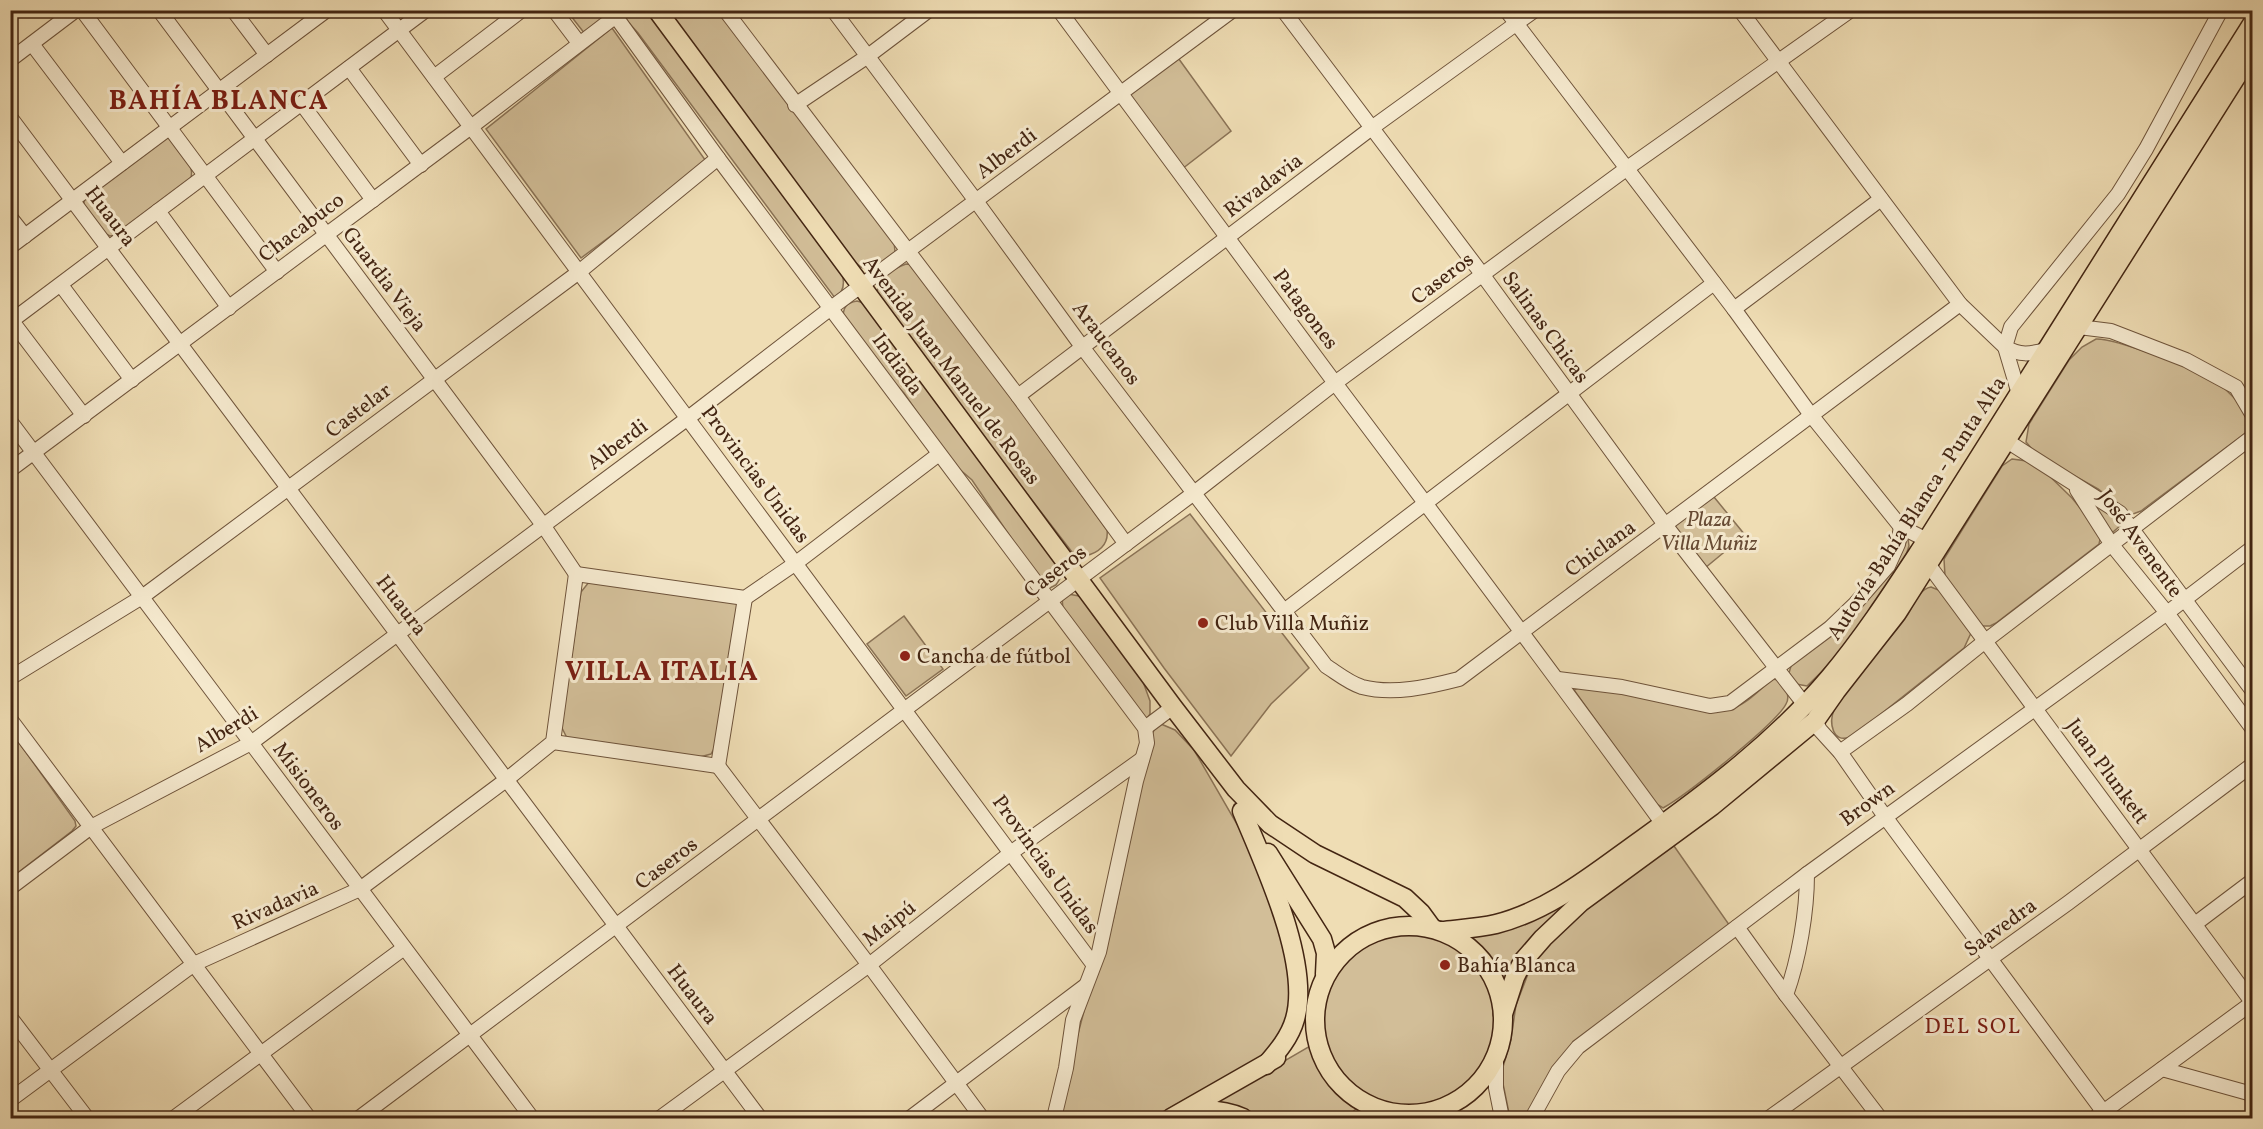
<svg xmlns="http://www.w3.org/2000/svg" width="2263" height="1129" font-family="Vollkorn,serif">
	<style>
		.green { fill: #d2be98; stroke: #8a7255; stroke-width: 1.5 }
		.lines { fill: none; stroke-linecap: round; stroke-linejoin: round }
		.minor-casing { stroke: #6e533a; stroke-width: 16 }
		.major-casing { stroke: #432512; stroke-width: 21 }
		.minor { stroke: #f5e9ce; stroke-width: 14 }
		.major { stroke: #efddb4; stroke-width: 18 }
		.poi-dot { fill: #8f2418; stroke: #f5e9ce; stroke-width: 2 }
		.labels { text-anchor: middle; stroke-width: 6; stroke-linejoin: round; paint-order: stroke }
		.street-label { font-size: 21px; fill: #432512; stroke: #f5e9ce }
		.park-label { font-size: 21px; font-style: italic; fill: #674b34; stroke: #f5e9ce }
		.poi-label { font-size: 21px; fill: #432512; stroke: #f5e9ce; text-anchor: start }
		.neighbourhood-label { font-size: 22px; letter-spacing: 1.5px; fill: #7a1f14; stroke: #f5e9ce }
		.district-label { font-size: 27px; font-weight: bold; letter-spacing: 1.5px; fill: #7a1f14; stroke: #f5e9ce }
	</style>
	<rect width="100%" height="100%" fill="#efddb4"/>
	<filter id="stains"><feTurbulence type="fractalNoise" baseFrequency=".00333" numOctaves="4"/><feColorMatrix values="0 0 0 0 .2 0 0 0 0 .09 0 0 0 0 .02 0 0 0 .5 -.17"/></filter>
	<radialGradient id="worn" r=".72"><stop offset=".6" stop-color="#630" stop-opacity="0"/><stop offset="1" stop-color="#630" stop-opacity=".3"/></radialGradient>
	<!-- green -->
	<g class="green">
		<polygon points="567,11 603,11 607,17 585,34"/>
		<path d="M618,11H648L842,274C845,284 844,292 835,298L638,33Z"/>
		<path d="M665,11H721L894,241L895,252C883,262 869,278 855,262Z"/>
		<polygon points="612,28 708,164 581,258 486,129"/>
		<path d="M2252,33V41C2169,175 2085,308 2000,441C1946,527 1894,616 1827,694C1785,742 1735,782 1685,820C1621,867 1535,914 1504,990L1492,963L1463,935C1483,936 1501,933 1520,925C1559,909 1593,881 1627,856C1689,811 1752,765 1806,710C1842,674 1872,630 1901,588Z"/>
		<polygon points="1176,55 1231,131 1182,169 1126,94"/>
		<path d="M166,137L171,139C180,151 197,166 190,180L115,235L110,236L106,234L84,205V199Z"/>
		<path d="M906,264L915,265L1107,530C1109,545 1098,553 1085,556L1072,552L919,354L877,293C879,278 892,269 906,264Z"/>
		<path d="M857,301L864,303L1061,569V577L1056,585L1050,588L1043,585L972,480L950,461L904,393L884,372L843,319C843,307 846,303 857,301Z"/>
		<path d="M2096,339C2114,338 2200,370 2215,381C2230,392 2242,405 2252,421L2251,429L2141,511L2133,514L2128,512L2098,489L2037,455L2026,442L2029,424L2069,360L2082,347Z"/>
		<polygon points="2012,459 2035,462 2072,498 2098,530 2101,535 2099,544 1996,623 1990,626 1982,626 1945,576 1944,559 2002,466"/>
		<polygon points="1714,497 1745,535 1705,568 1673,526"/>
		<polygon points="2090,501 2112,512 2121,525 2113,532 2110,530"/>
		<polygon points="1190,514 1309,668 1271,704 1231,756 1164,668 1100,578"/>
		<path d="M1908,538L1909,546L1906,555C1877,601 1848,649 1807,686L1796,684L1789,673L1791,666L1888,573L1902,551Z"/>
		<polygon points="589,582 734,602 738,605 715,747 711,754 696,758 570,739 566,736 561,726 581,592"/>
		<path d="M1931,587L1941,591L1971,633L1964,648L1862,729C1858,731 1854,735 1850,737C1832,744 1829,722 1834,710C1850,674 1887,647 1908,614C1914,604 1919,589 1931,587Z"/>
		<polygon points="1068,594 1079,596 1086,603 1093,615 1142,679 1150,701 1150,714 1147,719 1145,720 1063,611 1062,596"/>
		<polygon points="904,616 943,669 906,696 867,644"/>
		<path d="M1772,679L1779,680C1785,687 1791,695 1786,704C1776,724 1685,796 1663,808L1655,803L1574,690L1583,686L1716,711C1740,712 1755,694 1772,679Z"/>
		<polygon points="1161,724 1175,730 1194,750 1256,857 1292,970 1288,1025 1268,1051 1259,1058 1152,1118 1056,1118 1089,992 1105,951 1114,916 1152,734 1157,725"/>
		<polygon points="10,730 75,821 76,826 72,831 11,878"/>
		<polygon points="1674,846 1730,926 1577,1040 1552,1069 1525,1118 1510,1118 1501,1074 1511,1039 1516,1005 1533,961 1587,905"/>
		<circle cx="1409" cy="1019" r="88"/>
		<path d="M1310,1046L1314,1048C1322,1073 1335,1094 1358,1107L1346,1118H1250L1216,1101Z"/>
	</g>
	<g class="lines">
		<!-- minor casing -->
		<g class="minor-casing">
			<g id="minor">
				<polyline points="82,10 277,272"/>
				<polyline points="159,10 543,525 576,574"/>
				<polyline points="233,10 267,55"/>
				<polyline points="384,10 1093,964"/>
				<polyline points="554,10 579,43"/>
				<polyline points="611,10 718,158 1145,728 1147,743 1136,781 1099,952 1073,1020 1066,1068 1054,1118"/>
				<polyline points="725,10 1018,396 1126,544"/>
				<path d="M833,10L976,201L1083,348L1326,666C1337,673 1349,683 1362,687C1393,695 1428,687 1459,679L1960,304"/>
				<path d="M1059,10C1152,134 1242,259 1335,383C1445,529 1555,676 1663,824"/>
				<polyline points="1283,10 1482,274 1666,526 1805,705"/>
				<polyline points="1506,10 1734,309 1811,415 1901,527 1927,540"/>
				<polyline points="1740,10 1960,304 2005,347 2019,394"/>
				<polyline points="32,44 122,163"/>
				<polyline points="10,60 76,10"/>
				<polyline points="349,68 421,165"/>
				<polyline points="434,77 522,10"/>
				<polyline points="302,104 373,200"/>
				<polyline points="795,105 868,56 929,10"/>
				<polyline points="10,117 760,1118"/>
				<polyline points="158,211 229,308"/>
				<polyline points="10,217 25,236"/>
				<polyline points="10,247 327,10"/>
				<polyline points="61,285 132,380"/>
				<polyline points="1734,309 1881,199"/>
				<polyline points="12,321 84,416"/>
				<polyline points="10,322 426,10"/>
				<polyline points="2079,327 2111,331 2186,360 2236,387 2252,414"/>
				<path d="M2046,350C2030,354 2020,356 2005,347L2011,327L2118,194L2146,149L2221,10"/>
				<polyline points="1018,396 1373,127 1535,10"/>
				<polyline points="10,421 532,1118"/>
				<polyline points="2007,441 2120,513 2252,690"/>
				<polyline points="10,470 471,127 616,16"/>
				<polyline points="2077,490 2112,545 2167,613 2252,728"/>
				<polyline points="1928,564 2252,1002"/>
				<polyline points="576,574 745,598 796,563 939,454"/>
				<polyline points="1284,611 1714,283"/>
				<polyline points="10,678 142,597 579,272 718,158"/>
				<polyline points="1558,679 1622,687 1710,706 1730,703 1830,628 1855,604 1888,566 1898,544 1901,527"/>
				<polyline points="10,719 309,1118"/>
				<polyline points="1815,721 1820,730 1840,752 1886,818 2108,1118"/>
				<polyline points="1145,728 1173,707"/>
				<polyline points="553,742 718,766"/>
				<polyline points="1840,752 1907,704 1984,642 2252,437"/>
				<polyline points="718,766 869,965 982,1118"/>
				<polyline points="718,766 745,598"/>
				<polyline points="10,888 91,827 251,743 688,418 831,308 1233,10"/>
				<polyline points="2195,924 2252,881"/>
				<polyline points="1737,927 1786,995 1880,1118"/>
				<path d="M1786,995C1799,959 1807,912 1807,874"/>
				<polyline points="10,1017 87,1118"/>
				<polyline points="1496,1056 1496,1088 1502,1118"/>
				<polyline points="2162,1069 2252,1094"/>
				<polyline points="10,1100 194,964 360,889 506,780 553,742 576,574"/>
				<polyline points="1434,1112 1445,1118"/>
				<polyline points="174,1118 404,948"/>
				<polyline points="359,1118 1194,493 1335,383 1626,169 1851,10"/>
				<polyline points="660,1118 869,965 1012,852 1142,759"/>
				<polyline points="910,1118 1085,986"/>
				<polyline points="1532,1118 1558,1071 1578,1047 1807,874 2167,613 2252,548"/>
				<polyline points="1769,1118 2068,903 2252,765"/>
				<polyline points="2095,1118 2252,1003"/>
			</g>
		</g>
		<!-- major casing -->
		<g class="major-casing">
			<g id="major">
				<polyline points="657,10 1173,707 1236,789 1270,824 1315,854 1405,898 1421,913 1432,928"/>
				<path d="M1242,811C1264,864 1311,963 1295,1019C1290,1037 1278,1051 1266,1065"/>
				<polyline points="1268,853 1322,939 1326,953 1325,974"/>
				<circle cx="1409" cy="1020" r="94"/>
				<path d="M1442,931C1460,929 1479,928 1496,924C1551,910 1596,872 1641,840C1708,792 1776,741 1830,677C1866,634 1896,587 1927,540L2252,24"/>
				<polyline points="1503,1014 1515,977 1523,961 1543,938 1581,902 1712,806 1815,721 1836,691 1897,613 2252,52"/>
				<path d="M1189,1111C1208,1109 1226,1110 1243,1118"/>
				<polyline points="1171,1118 1276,1058"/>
			</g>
		</g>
		<!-- minor -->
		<use href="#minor" class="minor"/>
		<!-- major -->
		<use href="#major" class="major"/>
	</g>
	<!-- markers -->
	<g class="poi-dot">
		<circle cx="1203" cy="623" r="6"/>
		<circle cx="905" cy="656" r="6"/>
		<circle cx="1445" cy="965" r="6"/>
	</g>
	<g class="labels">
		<!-- street labels -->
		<g class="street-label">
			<text transform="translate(1006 153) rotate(-37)" y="7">Alberdi</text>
			<text transform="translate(1263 185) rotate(-37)" y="7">Rivadavia</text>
			<text transform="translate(111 216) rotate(53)" y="7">Huaura</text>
			<text transform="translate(301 227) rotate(-37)" y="7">Chacabuco</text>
			<text transform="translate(1442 278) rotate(-37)" y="7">Caseros</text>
			<text transform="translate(385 279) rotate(53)" y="7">Guardia Vieja</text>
			<text transform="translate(1306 309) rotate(53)" y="7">Patagones</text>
			<text transform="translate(1546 327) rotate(54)" y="7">Salinas Chicas</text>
			<text transform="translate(1107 343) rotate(53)" y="7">Araucanos</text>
			<text transform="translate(898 364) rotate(54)" y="7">Indiada</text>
			<text transform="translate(952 370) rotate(53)" y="7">Avenida Juan Manuel de Rosas</text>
			<text transform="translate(358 410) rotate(-37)" y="7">Castelar</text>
			<text transform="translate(617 444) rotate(-37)" y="7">Alberdi</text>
			<text transform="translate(756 474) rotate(53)" y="7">Provincias Unidas</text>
			<text transform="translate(1916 508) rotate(-57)" y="7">Autovía Bahía Blanca - Punta Alta</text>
			<text transform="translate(2141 543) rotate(54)" y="7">José Avenente</text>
			<text transform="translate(1600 548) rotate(-36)" y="7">Chiclana</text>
			<text transform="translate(1055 571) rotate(-37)" y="7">Caseros</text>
			<text transform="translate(402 605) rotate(53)" y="7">Huaura</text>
			<text transform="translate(226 729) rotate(-31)" y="7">Alberdi</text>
			<text transform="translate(2108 771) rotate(54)" y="7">Juan Plunkett</text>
			<text transform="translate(309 786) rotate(53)" y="7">Misioneros</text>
			<text transform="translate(1867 803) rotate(-36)" y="7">Brown</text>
			<text transform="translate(666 863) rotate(-37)" y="7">Caseros</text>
			<text transform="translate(1046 864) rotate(54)" y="7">Provincias Unidas</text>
			<text transform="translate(275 905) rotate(-24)" y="7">Rivadavia</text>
			<text transform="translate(889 923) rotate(-38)" y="7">Maipú</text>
			<text transform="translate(2000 927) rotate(-36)" y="7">Saavedra</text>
			<text transform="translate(693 994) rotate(53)" y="7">Huaura</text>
		</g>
		<!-- park labels -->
		<g class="park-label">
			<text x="1709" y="526">Plaza<tspan x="1709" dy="24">Villa Muñiz</tspan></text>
		</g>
		<!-- poi labels -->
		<g class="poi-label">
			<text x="1215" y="630">Club Villa Muñiz</text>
			<text x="917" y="663">Cancha de fútbol</text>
			<text x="1457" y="972">Bahía Blanca</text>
		</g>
		<!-- neighbourhood labels -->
		<g class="neighbourhood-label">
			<text x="1973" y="1033">DEL SOL</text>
		</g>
		<!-- district labels -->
		<g class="district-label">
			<text x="219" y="109">BAHÍA BLANCA</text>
			<text x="662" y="680">VILLA ITALIA</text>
		</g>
	</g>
	<!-- margin -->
	<rect width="2263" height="1129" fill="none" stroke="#efddb4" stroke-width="36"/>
	<rect x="12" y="12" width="2239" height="1105" fill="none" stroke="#432512" stroke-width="3"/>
	<rect x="18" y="18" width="2227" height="1093" fill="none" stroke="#432512" stroke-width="1.5"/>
	<rect width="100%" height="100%" filter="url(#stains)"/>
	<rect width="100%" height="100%" fill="url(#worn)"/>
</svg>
